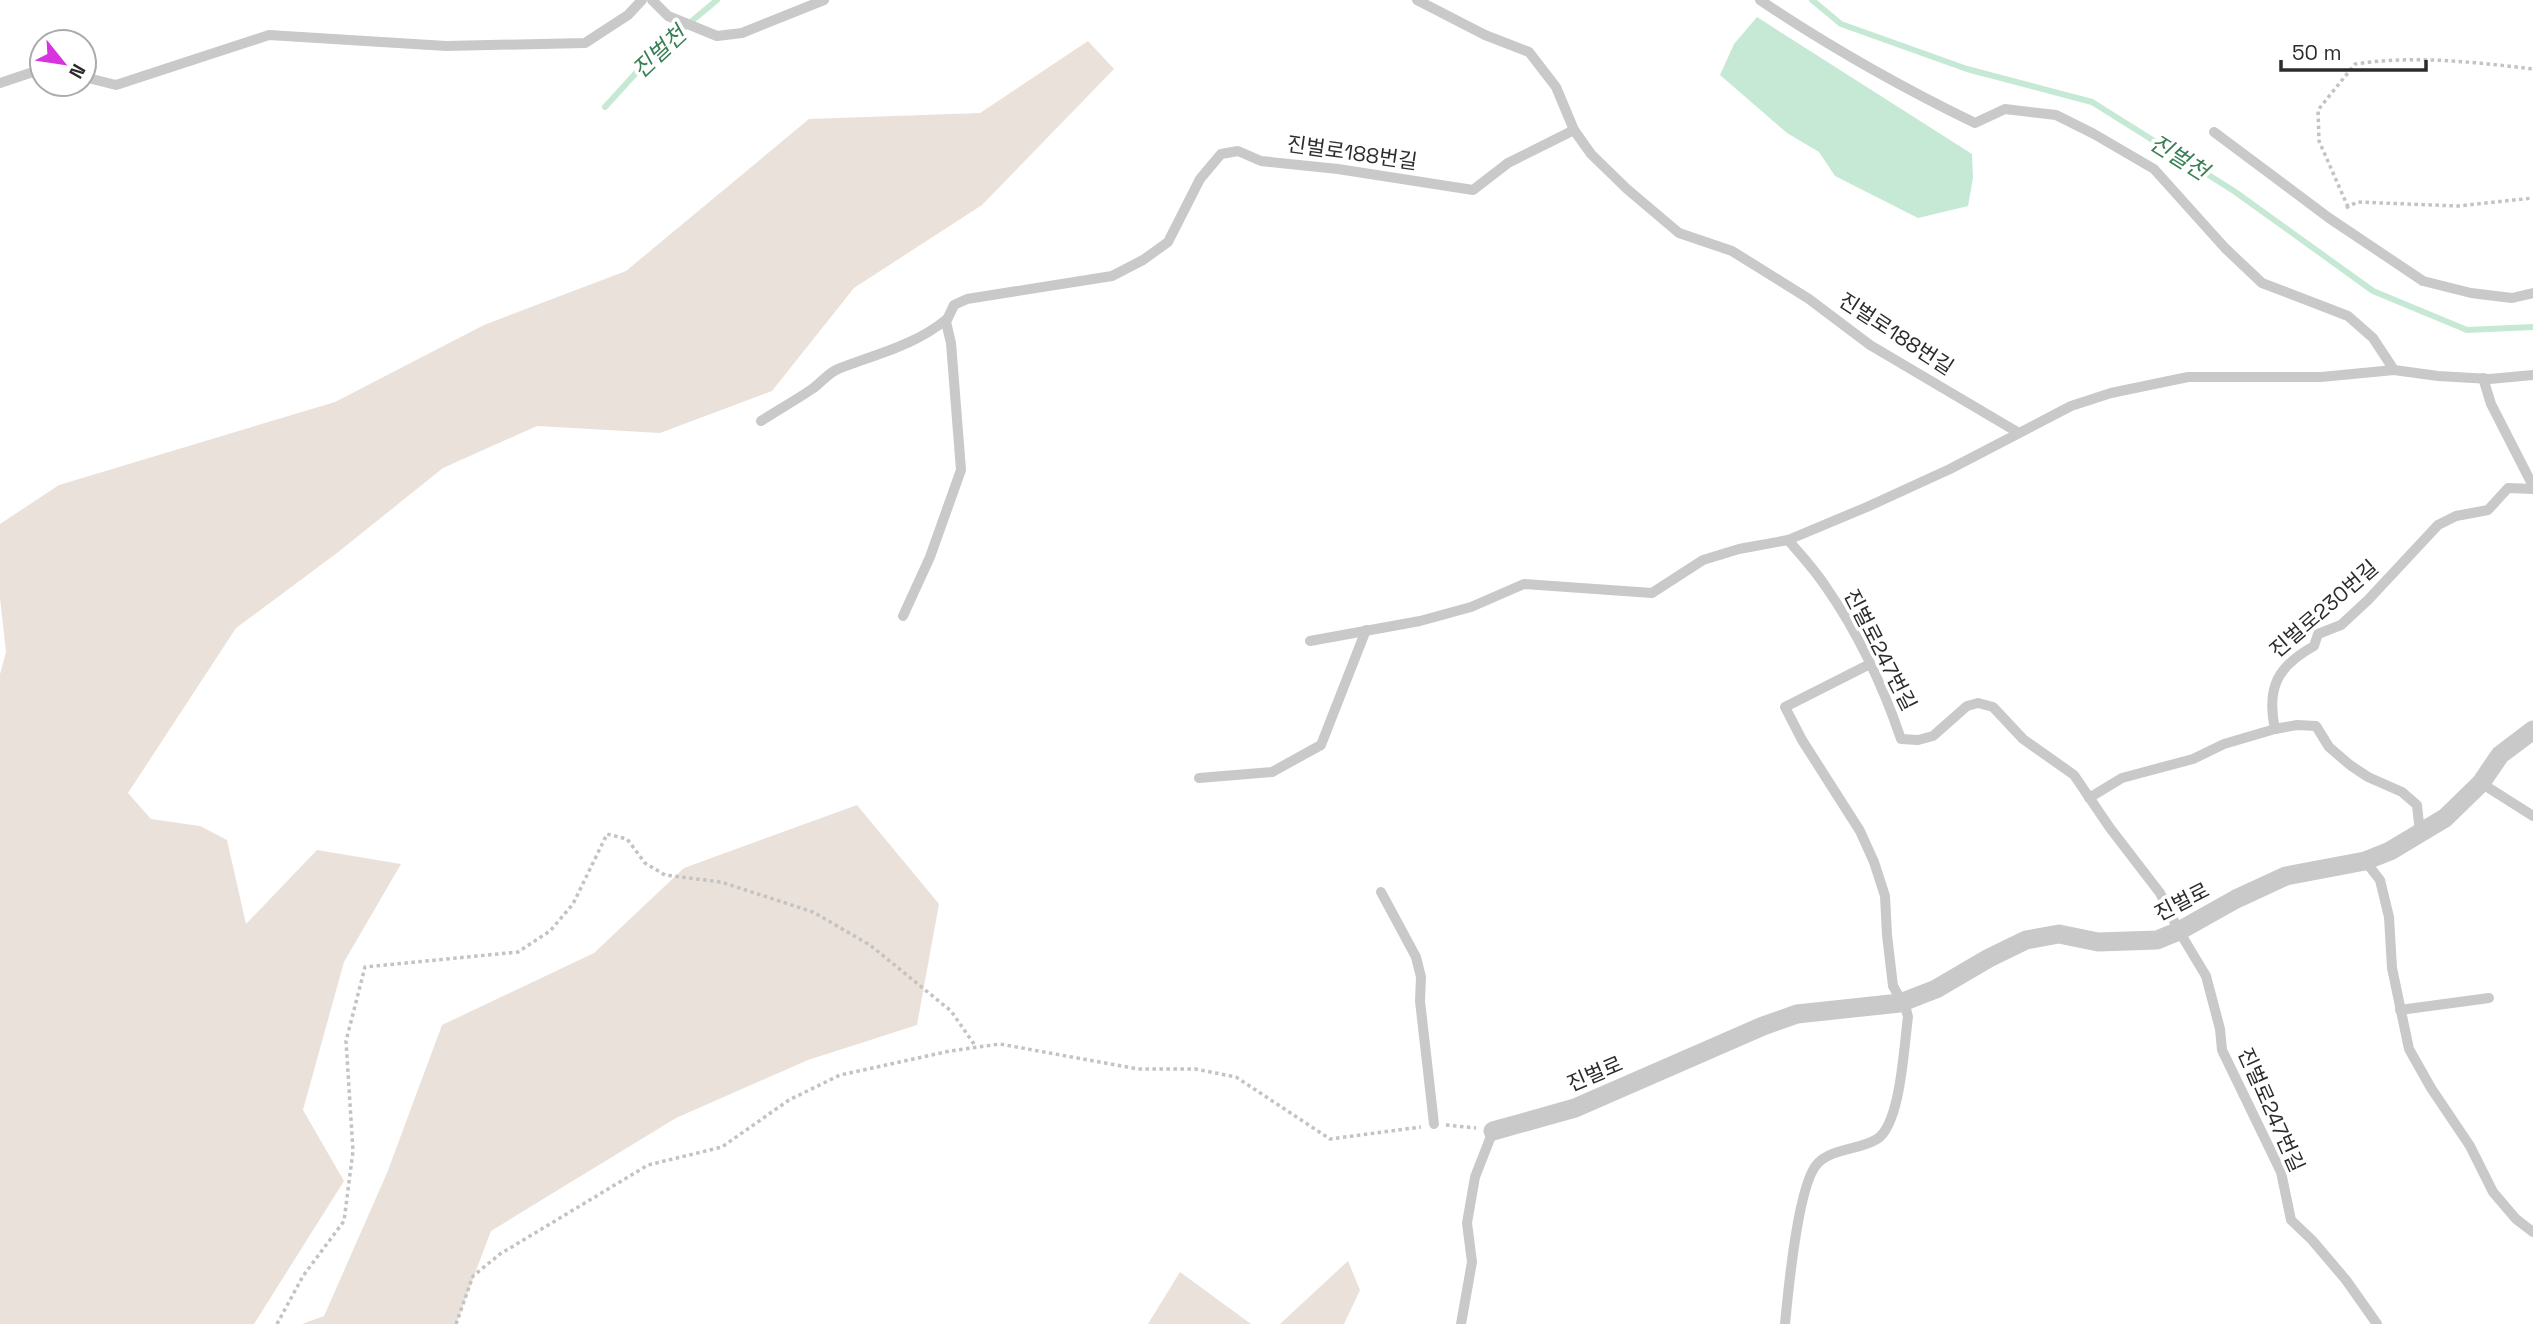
<svg xmlns="http://www.w3.org/2000/svg" width="2533" height="1324" font-family="'Space Grotesk','Noto Sans KR',sans-serif">
	<style>
		.green { fill: #eae2da }
		.water { fill: #c6e9d5 }
		.lines { fill: none; stroke-linecap: round; stroke-linejoin: round }
		.stream { stroke: #c6e9d5; stroke-width: 6 }
		.path { stroke: #c3c3c3; stroke-width: 3.5; stroke-dasharray: 3.5 3.5; stroke-linecap: butt }
		.lane { stroke: #c9c9c9; stroke-width: 10 }
		.street { stroke: #c9c9c9; stroke-width: 19 }
		.labels { text-anchor: middle; stroke-width: 7; stroke-linejoin: round; paint-order: stroke }
		.street-label { font-size: 21px; fill: #2c2c2c; stroke: #fff }
		.water-label { font-size: 23px; font-style: italic; fill: #3a7f56; stroke: #fff }
	</style>
	<rect width="100%" height="100%" fill="#fff"/>
	<!-- green -->
	<g class="green">
		<polygon points="1088,41 1114,69 982,205 854,288 772,391 660,433 537,426 443,468 337,553 236,628 128,793 151,819 200,826 227,840 246,924 317,850 401,864 344,962 303,1110 344,1181 254,1324 0,1324 0,674 6,652 0,598 0,524 59,485 335,402 484,325 626,271 809,119 980,113"/>
		<polygon points="857,805 939,904 917,1025 808,1060 676,1118 491,1231 456,1324 302,1324 324,1316 387,1173 442,1025 594,953 684,868"/>
		<polygon points="1348,1261 1360,1290 1344,1324 1280,1324"/>
		<polygon points="1180,1272 1251,1324 1148,1324"/>
	</g>
	<!-- water -->
	<polygon class="water" points="1757,17 1972,154 1973,178 1968,206 1918,218 1835,176 1819,152 1787,133 1720,75 1734,44"/>
	<g class="lines">
		<!-- stream -->
		<g class="stream">
			<polyline points="1812,0 1841,24 1967,69 2092,102 2234,191 2373,291 2467,330 2533,327"/>
			<polyline points="605,107 656,51 717,0"/>
		</g>
		<!-- path -->
		<g class="path">
			<path d="M2348,207L2319,141L2318,110L2355,64C2414,55 2474,62 2533,69"/>
			<polyline points="2346,208 2357,202 2458,206 2533,198"/>
			<polyline points="1446,1125 1476,1128"/>
			<polyline points="277,1324 303,1276 344,1221 353,1151 346,1041 365,967 518,952 550,931 573,904 607,834 627,839 645,863 665,875 721,882 813,912 870,945 951,1011 976,1047"/>
			<polyline points="456,1324 473,1276 500,1254 648,1165 722,1147 789,1100 840,1075 950,1051 1000,1044 1138,1069 1195,1069 1236,1077 1330,1139 1421,1127"/>
		</g>
		<!-- lane -->
		<g class="lane">
			<polyline points="652,0 668,16 717,36 742,33 824,0"/>
			<polyline points="1417,0 1485,35 1529,52 1556,87 1574,130 1591,154 1627,189 1679,233 1732,251 1809,299 1870,345 2019,433"/>
			<path d="M1760,0C1830,47 1899,86 1975,123L2005,109L2056,115L2094,134L2154,169L2225,248L2262,283L2348,316L2373,338L2394,370"/>
			<polyline points="84,77 116,85 269,35 446,46 585,43 628,15 642,0"/>
			<polyline points="0,83 42,69"/>
			<polyline points="2214,132 2329,218 2423,281 2471,293 2512,298 2533,293"/>
			<polyline points="2483,378 2491,404 2533,486"/>
			<path d="M761,421C778,410 796,400 812,389C821,383 828,373 838,369C876,354 914,346 947,319"/>
			<path d="M1788,540C1801,555 1815,570 1826,587C1858,633 1883,686 1901,739L1918,740L1933,736L1967,706L1978,703L1993,707L2023,739L2074,775L2110,828L2160,893L2179,931L2206,976L2220,1029L2222,1050L2281,1172L2291,1220L2312,1240L2346,1280L2377,1324"/>
			<polyline points="903,616 930,557 961,470 951,343 946,322 954,305 967,299 1112,276 1143,260 1168,242 1200,179 1221,154 1238,151 1261,161 1338,169 1473,190 1508,163 1574,130"/>
			<polyline points="1310,641 1420,621 1471,607 1524,584 1652,593 1703,560 1739,549 1788,540 1867,507 1950,469 2071,406 2111,393 2188,377 2321,377 2394,370 2438,376 2490,379 2533,375"/>
			<polyline points="2275,729 2297,725 2316,726 2329,747 2350,765 2368,777 2402,792 2417,805 2420,833"/>
			<polyline points="1199,778 1272,772 1321,745 1366,630"/>
			<polyline points="2481,783 2533,816"/>
			<path d="M2089,798L2122,778L2193,759L2224,744L2275,729C2266,687 2278,666 2314,646L2318,634L2341,625L2368,600L2438,525L2456,516L2488,510L2508,488L2533,489"/>
			<polyline points="2365,861 2380,880 2389,917 2392,968 2409,1049 2431,1088 2470,1146 2493,1192 2516,1219 2533,1232"/>
			<polyline points="1381,892 1416,957 1421,977 1420,1001 1434,1124"/>
			<polyline points="2400,1010 2489,998"/>
			<polyline points="1461,1324 1472,1262 1467,1223 1475,1177 1493,1131"/>
			<path d="M1785,1324C1788,1293 1798,1182 1818,1163C1833,1148 1860,1150 1877,1139C1901,1124 1904,1044 1908,1017L1906,1009L1893,986L1887,935L1885,896L1874,862L1860,831L1802,740L1785,707L1870,664"/>
		</g>
		<!-- street -->
		<polyline class="street" points="1493,1131 1575,1108 1763,1026 1797,1014 1900,1003 1936,989 1989,958 2026,940 2059,934 2098,942 2157,940 2179,931 2236,899 2286,876 2365,861 2390,851 2445,818 2481,783 2500,755 2533,730"/>
	</g>
	<g class="labels">
		<!-- street labels -->
		<g class="street-label">
			<text transform="translate(1352 153) rotate(8)" y="7">진벌로188번길</text>
			<text transform="translate(1896 334) rotate(33)" y="7">진벌로188번길</text>
			<text transform="translate(2324 609) rotate(-41)" y="7">진벌로230번길</text>
			<text transform="translate(1880 650) rotate(63)" y="7">진벌로247번길</text>
			<text transform="translate(2182 902) rotate(-27)" y="7">진벌로</text>
			<text transform="translate(1595 1074) rotate(-23)" y="7">진벌로</text>
			<text transform="translate(2271 1110) rotate(66)" y="7">진벌로247번길</text>
		</g>
		<!-- water labels -->
		<g class="water-label">
			<text transform="translate(659 52) rotate(-43)" y="8">진벌천</text>
			<text transform="translate(2179 157) rotate(32)" y="8">진벌천</text>
		</g>
	</g>
	<!-- north arrow -->
	<g transform="translate(63 63) rotate(120)"><circle r="33" fill="#ffffff" stroke="#ababab" stroke-width="2"/>
	<path d="M0-5L12 26L0 18L-12 26Z" fill="#d733df"/>
	<text y="-10" font-size="19" font-weight="bold" text-anchor="middle" fill="#2c2c2c">N</text>
	</g>
	<!-- scale -->
	<path d="M2281 60v10h145v-10" fill="none" stroke="#2c2c2c" stroke-width="3.5"/>
	<text x="2292" y="60" font-size="21" fill="#2c2c2c" stroke="#ffffff" stroke-width="5" paint-order="stroke">50 m</text>
</svg>
